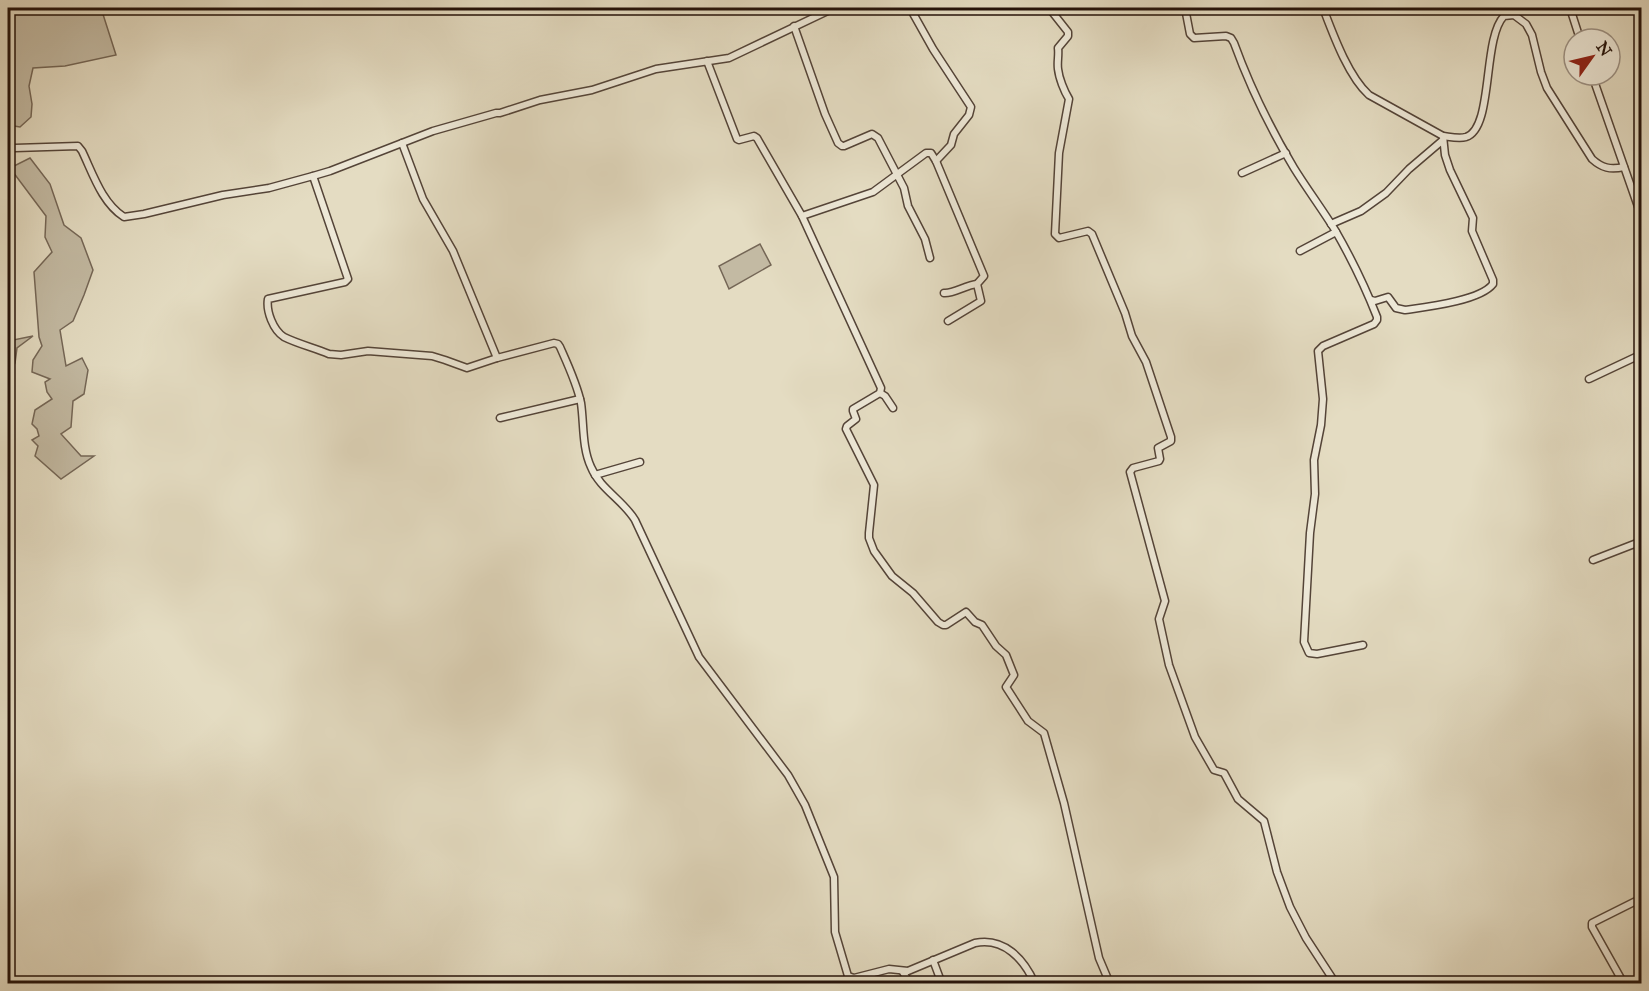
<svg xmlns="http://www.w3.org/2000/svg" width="1649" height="991" font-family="'IM FELL Great Primer',serif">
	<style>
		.green { fill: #c3baa3; stroke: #746656; stroke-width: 1.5 }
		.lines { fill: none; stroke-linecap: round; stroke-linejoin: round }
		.street-casing { stroke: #544438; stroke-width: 9 }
		.street { stroke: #ede8d7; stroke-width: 6 }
	</style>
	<rect width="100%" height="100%" fill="#e4dcc2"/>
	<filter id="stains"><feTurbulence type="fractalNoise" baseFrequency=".00333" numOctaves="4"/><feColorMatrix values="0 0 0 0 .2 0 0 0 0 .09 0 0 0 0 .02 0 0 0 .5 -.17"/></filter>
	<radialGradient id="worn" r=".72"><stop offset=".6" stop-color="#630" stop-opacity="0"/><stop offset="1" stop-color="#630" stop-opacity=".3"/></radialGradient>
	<!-- green -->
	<g class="green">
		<polygon points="8,8 101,8 116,55 65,66 33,68 29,86 32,104 31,117 20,127 8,125"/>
		<polygon points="30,158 50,184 64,225 81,238 93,270 84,295 73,321 60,330 66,366 82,358 88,370 84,394 73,401 71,427 61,434 81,456 94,456 61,479 35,456 38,446 32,440 39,436 37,429 32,424 35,410 52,399 47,392 45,382 50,379 32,372 33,360 42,346 39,337 34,272 52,252 45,237 46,216 10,168"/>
		<polygon points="760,244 771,265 729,289 719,266"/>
		<polygon points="33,336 17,348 15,363 8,378 8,341"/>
	</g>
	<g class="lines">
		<!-- street casing -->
		<g class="street-casing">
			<g id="street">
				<polyline points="910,8 933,49 971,107 969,115 954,134 951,145 936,161"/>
				<path d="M1049,8L1068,32V36L1058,48C1059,55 1057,62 1058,69C1059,78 1064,91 1069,99L1059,153L1055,234L1059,238L1088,231L1092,234L1125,313L1132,336L1146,362L1171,437V441L1158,448L1160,459L1159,461L1133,468L1130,472L1165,601L1159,619L1169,665L1195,737L1214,770L1224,773L1238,799L1264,821L1277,872L1290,907L1306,938L1336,984"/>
				<path d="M1185,8L1190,34L1194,38L1226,36L1231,38L1234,43C1250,87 1270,128 1294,168C1307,189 1322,209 1335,230C1350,256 1366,289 1377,317V320L1374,324L1323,346L1318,351L1323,399L1321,425L1314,460L1315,494L1310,533L1304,642L1309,653L1317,654L1363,645"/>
				<path d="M1323,8C1333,34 1348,76 1369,95L1443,136C1451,137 1459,139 1466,137C1494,128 1482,39 1504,16L1514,15L1526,24L1532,35L1541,72L1547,88L1592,159C1602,168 1610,170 1624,167"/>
				<polyline points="1570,8 1580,39"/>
				<polyline points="794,26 825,114 838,143 842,146 844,146 872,134 878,138 904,188 908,206 925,239 930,258"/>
				<polyline points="707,61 737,139 739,140 754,136 757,138 802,216 881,388 880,393 853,409 853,411 856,419 847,426 846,429 874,485 869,533 869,538 874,551 892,576 913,593 938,622 943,625 946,625 966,612 975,622 982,625 996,646 1006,655 1014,675 1006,687 1028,721 1044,733 1064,803 1099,958 1110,984"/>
				<polyline points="1592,75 1642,218"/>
				<path d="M402,143L423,199L453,251L497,358L554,343L558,344L560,347C568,365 577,384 581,403C584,424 582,448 591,467C600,489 623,500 635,520L699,657L788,775L805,805L834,877L835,932L848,976L854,978L889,969L908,971L975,943C1004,937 1024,959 1035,984"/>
				<path d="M8,146L15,148L78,146L82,151C93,174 102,203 124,217L144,214L223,195L269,188L313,176L330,171L433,131L496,113H500L540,100L592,90L656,69L729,58L834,8"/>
				<polyline points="1242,173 1286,153"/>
				<path d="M313,176L348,279L345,282L268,299C266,311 273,330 284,337C298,344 315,348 329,354L341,355L368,351L432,356L445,360L467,368L497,358"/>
				<polyline points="8,209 8,210"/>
				<polyline points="802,216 873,192 926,153 931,153 936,161 984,276 977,284 981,301 948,321"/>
				<polyline points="1331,224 1361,211 1386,193 1409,169 1443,140"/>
				<polyline points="1300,251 1336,232"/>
				<path d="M944,293C953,294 966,285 977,284"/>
				<path d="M1371,300L1375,301L1388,297L1396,308L1405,310C1426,307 1480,301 1493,284V280L1472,231L1473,218L1450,170L1445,155L1443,136"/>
				<polyline points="1589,379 1642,354"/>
				<polyline points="880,393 885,396 893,408"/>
				<polyline points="500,418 580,399"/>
				<polyline points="595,475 640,462"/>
				<polyline points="1593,560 1642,541"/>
				<polyline points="933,960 942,984"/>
				<polyline points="903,972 910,984"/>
				<polyline points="1624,984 1592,927 1592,923 1642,898"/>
			</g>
		</g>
		<!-- street -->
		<use href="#street" class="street"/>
	</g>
	<!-- margin -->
	<rect width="1649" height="991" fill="none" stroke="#e4dcc2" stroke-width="30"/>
	<rect x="9" y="9" width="1631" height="973" fill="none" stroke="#24120a" stroke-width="3"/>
	<rect x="15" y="15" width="1619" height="961" fill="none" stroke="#24120a" stroke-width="1.5"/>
	<!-- north arrow -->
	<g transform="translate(1592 57) rotate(56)"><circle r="28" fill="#ede8d7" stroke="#9d9285" stroke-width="1.5"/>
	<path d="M0-4.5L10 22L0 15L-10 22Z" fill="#8f2418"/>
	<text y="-9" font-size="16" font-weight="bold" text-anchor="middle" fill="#24120a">N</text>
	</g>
	<rect width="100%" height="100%" filter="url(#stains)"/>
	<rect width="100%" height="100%" fill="url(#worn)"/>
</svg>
